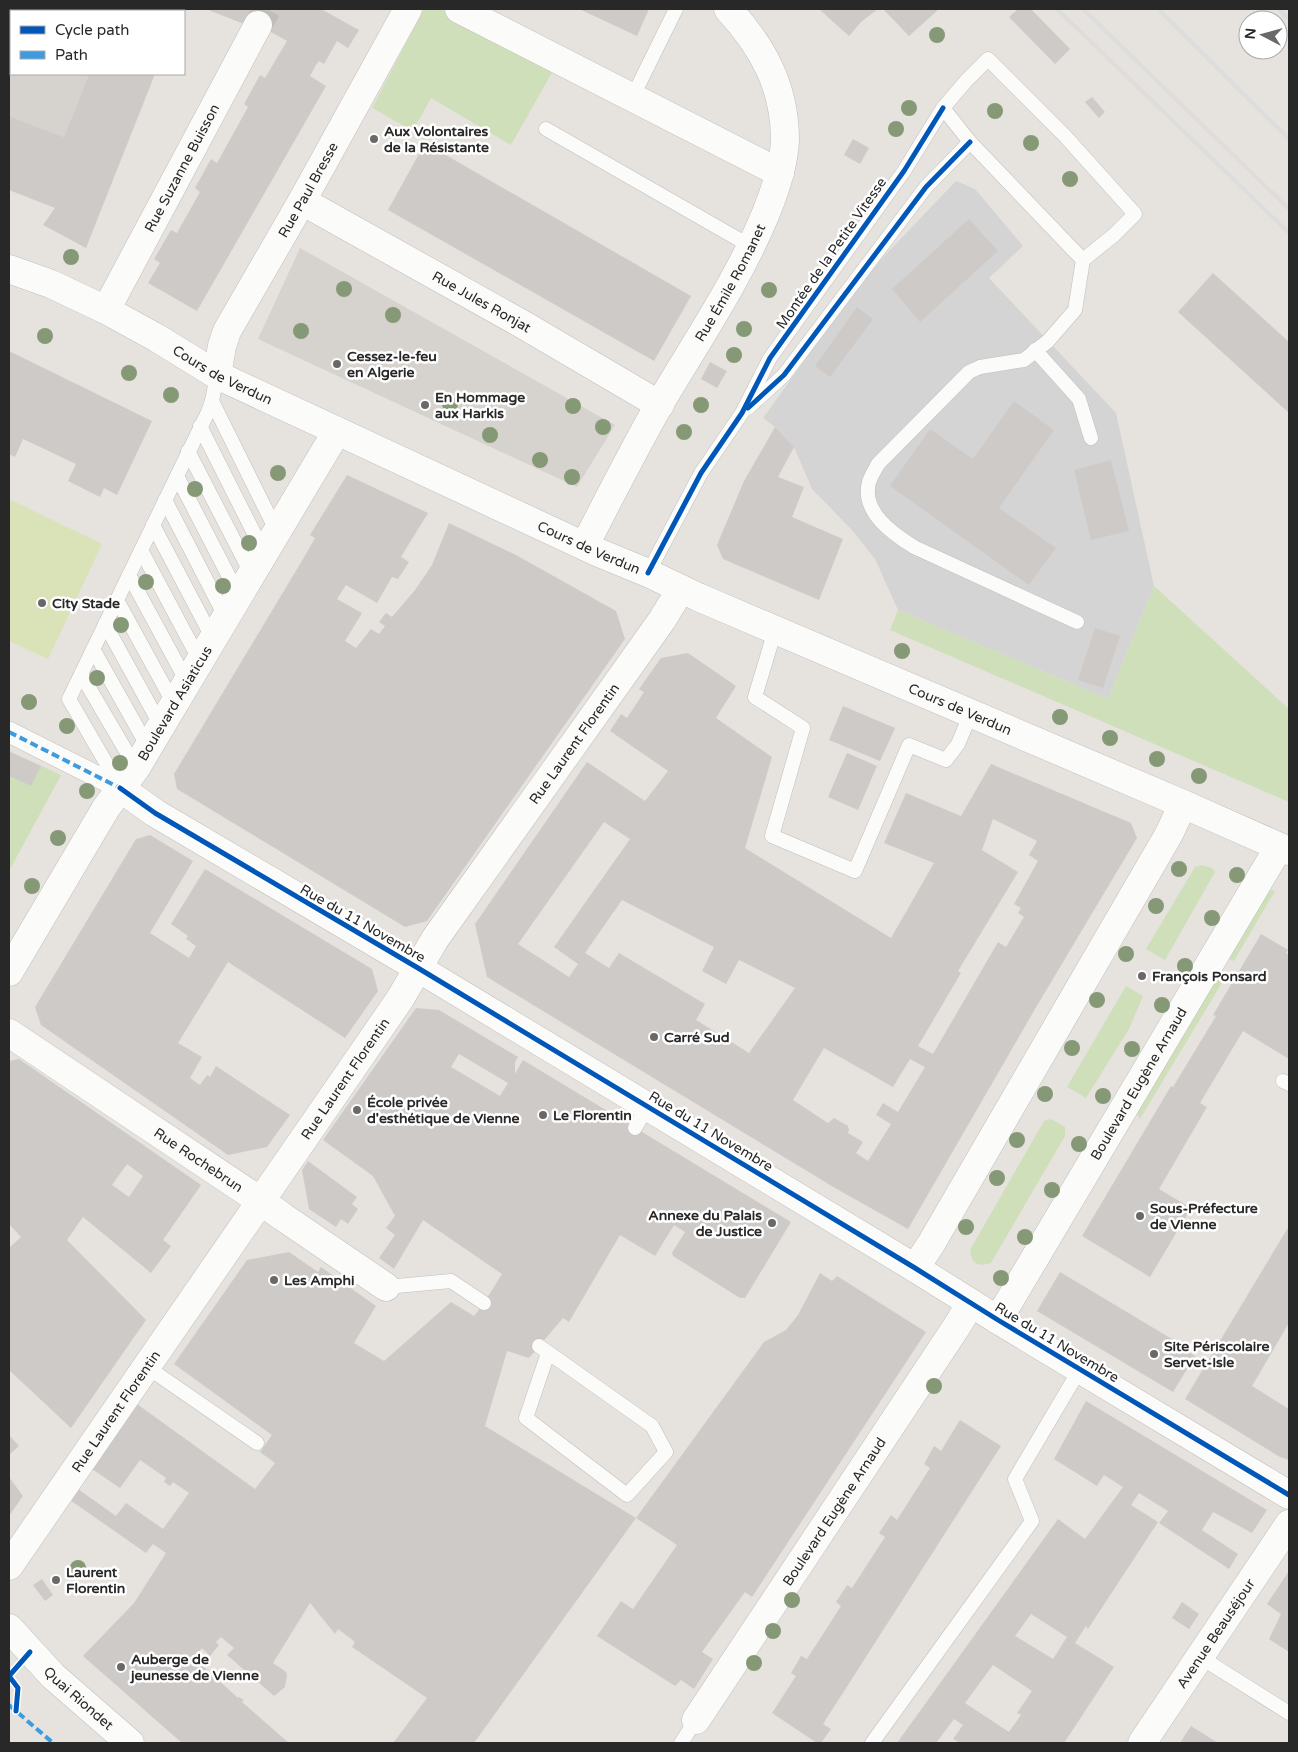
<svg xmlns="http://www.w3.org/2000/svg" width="1298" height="1752" font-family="'Varela Round',sans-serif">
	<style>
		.industrial { fill: #d5d4d5 }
		.green { fill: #cfdfba }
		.pitch { fill: #dae2b8 }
		.plaza { fill: #d6d2ce }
		.building { fill: #cecac8; fill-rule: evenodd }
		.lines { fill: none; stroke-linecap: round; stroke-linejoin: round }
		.minor-tunnel { stroke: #c0bdba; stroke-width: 28; stroke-dasharray: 28 14; stroke-linecap: butt }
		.service-casing { stroke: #c0bfbf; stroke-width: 15 }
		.pedestrian-casing { stroke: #c0bfbf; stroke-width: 22 }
		.minor-casing { stroke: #c0bfbf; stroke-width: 29 }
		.secondary-casing { stroke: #c0bfbf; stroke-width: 29 }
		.service { stroke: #fbfbfa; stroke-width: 14 }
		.pedestrian { stroke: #fbfbfa; stroke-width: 21 }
		.minor { stroke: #fbfbfa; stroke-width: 28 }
		.secondary { stroke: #fbfbfa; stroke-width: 28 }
		.rail { stroke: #ddddde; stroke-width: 4 }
		.quiet { stroke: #3d9ce0; stroke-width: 4; stroke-dasharray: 8 4; stroke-linecap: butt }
		.cycleway-casing { stroke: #fff; stroke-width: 8 }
		.cycleway { stroke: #0057b8; stroke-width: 5 }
		.tree { fill: #869976 }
		.poi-dot { fill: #6a6968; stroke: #fff; stroke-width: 2 }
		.labels { text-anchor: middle; stroke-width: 5; stroke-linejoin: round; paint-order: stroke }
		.poi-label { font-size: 14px; font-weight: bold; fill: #282828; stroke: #fff; text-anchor: start }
		.street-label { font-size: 14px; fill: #282828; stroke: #fff }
	</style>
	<rect width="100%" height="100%" fill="#e6e2de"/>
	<!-- industrial -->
	<polygon class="industrial" points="956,181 975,189 1023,246 989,278 1116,413 1154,586 1108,699 898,610 875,559 852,530 812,489 794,447 775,427 763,418 867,274"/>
	<!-- green -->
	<g class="green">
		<polygon points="424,9 440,9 554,69 511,145 431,98 413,131 372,108"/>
		<polygon points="1154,586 1289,709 1289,802 890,630 898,610 1108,699"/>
		<polygon points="9,751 61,775 9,871"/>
		<polygon points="1202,865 1212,868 1215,872 1165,960 1146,949 1195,867"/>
		<polygon points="1271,890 1275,891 1234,961 1226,958 1262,897"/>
		<polygon points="1218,972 1226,976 1140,1119 1137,1114 1137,1107"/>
		<polygon points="1126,986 1143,996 1129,1029 1086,1098 1067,1087"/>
		<path d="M1051,1119L1065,1127V1136L991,1263C977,1267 972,1264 970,1250L1044,1121Z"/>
	</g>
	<!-- pitch -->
	<polygon class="pitch" points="9,499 102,544 48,659 9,641"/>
	<!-- plaza -->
	<g class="plaza">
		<polygon points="25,9 115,9 114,11 24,11"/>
		<polygon points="11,44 11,74 89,74 64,137 9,116 9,50"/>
		<polygon points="300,248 615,425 577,487 258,339"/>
	</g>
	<!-- building -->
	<g class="building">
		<polygon points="9,9 25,9 24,11 11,11 11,44 9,50"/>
		<polygon points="115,9 181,9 180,11 114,11"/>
		<polygon points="206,9 321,9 359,30 348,48 337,41 324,64 319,61 316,65 310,76 326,86 197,311 148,283 160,263 154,259 171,230 177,233 200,192 195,188 211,159 217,163 248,107 244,104 260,75 265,78 287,41 251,21 244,24"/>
		<polygon points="579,9 649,9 637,36"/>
		<polygon points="819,9 878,9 861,22 849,36"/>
		<polygon points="883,9 939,9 909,36"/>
		<polygon points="1018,9 1031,9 1070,49 1055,64 1009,17"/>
		<polygon points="89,74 155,74 86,248 43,225 55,208 9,190 9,116 64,137"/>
		<polygon points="1092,97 1105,112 1099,118 1085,102"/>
		<polygon points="853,139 869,148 860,164 844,155"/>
		<polygon points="425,143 691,296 654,361 388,210"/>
		<polygon points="969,219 998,251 920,322 892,289"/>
		<polygon points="1213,273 1289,342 1289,413 1178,312"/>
		<polygon points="857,307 873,319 830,377 815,366"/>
		<polygon points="9,351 152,421 117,495 104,488 100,497 68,481 76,464 23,439 15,457 9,454"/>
		<polygon points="710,362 727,371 717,388 701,379"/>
		<polygon points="1014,401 1054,430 999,508 1056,548 1029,585 890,486 930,429 973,459"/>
		<polygon points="775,427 794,447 778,477 804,487 792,517 843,539 819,600 723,559 717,545 744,481"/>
		<polygon points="1111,460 1129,531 1091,540 1074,470"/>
		<polygon points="347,475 428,513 401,557 409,562 398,579 392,577 377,603 346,585 337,599 362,613 345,641 356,648 371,629 379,634 385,626 379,622 386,613 392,617 415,590 432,565 449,523 516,555 616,611 625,639 427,921 405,927 177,789 174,774 303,559 315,538 310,535"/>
		<polygon points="1095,628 1120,636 1103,688 1078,680"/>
		<path d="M688,653L736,686L716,718L772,757L745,848L891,938L934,863L884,843L906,793L961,816L991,764L1131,823L1137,838L1035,1009L908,1229L835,1188L487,977L475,924L587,762L645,801L668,771L610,731L621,714L627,718L644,692L639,689L661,658ZM993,819L1037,841L1029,855L1038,861L1014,904L1021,908L1018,913L1024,917L1006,947L998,942L933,1054L918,1046L961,973L958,971L1018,872L982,850ZM604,822L630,839L554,947L578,964L569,977L518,944ZM622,900L714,947L702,971L726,984L739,960L795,988L749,1053L696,1020L705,1004L619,953L609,968L585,953ZM824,1048L893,1087L910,1059L925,1067L898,1112L883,1103L876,1115L891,1124L868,1161L856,1153L863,1142L848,1133L849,1130L848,1126L834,1118L828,1123L793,1100Z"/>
		<polygon points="843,706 895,728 880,761 829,740"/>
		<polygon points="10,752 41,766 31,786 9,776"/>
		<polygon points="847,753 877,766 858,810 828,797"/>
		<polygon points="150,835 193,861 150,933 189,958 196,946 186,939 188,936 171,924 205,869 372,969 378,991 345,1038 228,962 178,1043 202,1057 190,1078 200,1085 207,1075 210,1077 216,1066 290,1115 267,1147 228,1155 41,1025 35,1007 136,839"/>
		<polygon points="1261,934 1288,950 1286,953 1289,955 1289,1059 1243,1031 1200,1103 1207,1107 1159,1189 1191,1208 1150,1277 1082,1236 1171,1086 1173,1087 1216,1016 1213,1015"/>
		<path d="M416,1008L439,1010L518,1057L515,1062V1074L523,1060L791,1222L745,1298H740L673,1256L672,1253L685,1232L674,1225L655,1256L620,1235L569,1322L563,1318L529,1358L507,1351L485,1426L636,1518L474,1743H393L427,1698L352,1647L355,1642L338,1629L335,1634L310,1603L273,1663L286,1672L287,1675L285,1687L274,1696L227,1655L234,1648L221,1637L216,1642L219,1645L210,1656L202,1648L194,1658L238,1698L239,1697L244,1700L242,1702L289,1743H182L83,1656L134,1603L166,1553L153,1544L146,1553L70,1500L78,1489L116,1516L126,1503L163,1529L189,1493L173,1482L170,1486L164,1482L166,1478L140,1460L120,1488L92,1469L137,1404L255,1489L275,1463L260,1452L272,1435L174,1364L247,1260L289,1252L318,1272L321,1267L376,1306L354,1343L384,1361L451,1302L474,1316L484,1303L502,1274L423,1220L394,1269L379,1258L395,1235L386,1228L395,1216L373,1176L323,1140ZM459,1054L508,1083L500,1096L451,1067Z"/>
		<path d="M19,1059L201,1185L163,1240L171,1246L151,1273L83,1217L67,1240L146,1320L71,1428L9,1370V1248L21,1237L9,1224V1061ZM127,1164L143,1176L129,1197L112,1185Z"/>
		<polygon points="308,1161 357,1197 352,1204 358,1209 348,1224 341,1219 336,1227 309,1209 302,1170"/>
		<polygon points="1289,1226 1289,1323 1252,1386 1289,1409 1289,1460 1280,1457 1185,1399"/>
		<polygon points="1060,1272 1177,1342 1178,1346 1195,1356 1173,1392 1037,1311"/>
		<polygon points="820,1273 832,1281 837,1276 926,1332 752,1597 745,1592 702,1652 713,1659 694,1689 681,1680 675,1686 597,1636 621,1601 633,1609 677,1545 636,1518 764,1342 786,1330 798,1315"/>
		<path d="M1086,1401L1267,1510L1252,1533L1213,1512L1202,1530L1238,1554L1229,1569L1159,1523L1168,1511L1139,1493L1131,1505L1158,1522L1088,1629L1086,1626L1075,1643L1114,1667L1064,1743H960L953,1739L963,1725L954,1719L936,1743H897L1058,1519L1085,1539L1123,1487L1104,1475L1097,1486L1054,1459ZM1031,1614L1067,1637L1053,1659L1015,1636ZM993,1665L1032,1691L1017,1713L1021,1715L1009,1732L965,1703Z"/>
		<polygon points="960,1420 1001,1446 823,1724 831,1729 821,1743 817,1743 772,1713 796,1676 791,1673 801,1656 807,1659 841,1606 836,1602 847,1585 852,1588 885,1537 879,1533 891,1515 897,1520 930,1468 924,1464 934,1446 941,1451"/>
		<polygon points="9,1435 19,1446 9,1455"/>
		<polygon points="9,1477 23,1496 9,1516"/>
		<polygon points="1289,1571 1289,1652 1269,1639 1281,1614 1267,1604"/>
		<polygon points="42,1579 53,1595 45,1601 33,1585"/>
		<polygon points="1182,1602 1199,1614 1189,1629 1172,1618"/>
		<polygon points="1191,1726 1218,1743 1180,1743"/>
	</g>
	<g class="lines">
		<!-- minor-tunnel -->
		<polyline class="minor-tunnel" points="258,25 267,9"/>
		<!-- service casing -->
		<g class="service-casing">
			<g id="service">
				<polyline points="632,98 676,9"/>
				<polyline points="943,108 970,142 1083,260"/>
				<polyline points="546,129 752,247"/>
				<polyline points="1035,350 1079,399 1091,438"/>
				<polyline points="212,401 277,532"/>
				<polyline points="748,408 784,375 926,187 970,142"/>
				<polyline points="200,426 264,553"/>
				<polyline points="188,451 252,575"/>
				<polyline points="177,476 239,596"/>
				<polyline points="165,500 226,618"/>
				<polyline points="153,525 213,639"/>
				<polyline points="141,550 200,661"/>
				<path d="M648,573L701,473L742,413L770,358L904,171L943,108L966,81L988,59L1065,136L1135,214L1114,235L1083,260L1075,310L1048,341L1024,360L980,367L969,372L878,464C875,470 871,476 869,482C861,512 893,534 914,547L1077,622"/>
				<polyline points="129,575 187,682"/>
				<polyline points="117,600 174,704"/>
				<polyline points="105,624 161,726"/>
				<polyline points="775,630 755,697 803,728 772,836 855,871 909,745 946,760 958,744 971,713"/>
				<polyline points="93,649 148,747"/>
				<polyline points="81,674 136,768"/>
				<polyline points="120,787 69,699 208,412 212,401 217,375"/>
				<polyline points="1283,1081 1289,1084"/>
				<polyline points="635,1128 648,1106"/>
				<polyline points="386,1287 451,1281 484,1303"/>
				<polyline points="539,1346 652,1426 666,1452 627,1495 526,1418 548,1353"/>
				<polyline points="147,1367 257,1443"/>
				<polyline points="1200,1657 1289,1713"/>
				<polyline points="681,1743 696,1720"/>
				<polyline points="872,1743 1032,1521 1015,1479 1080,1369"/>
			</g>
		</g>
		<!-- pedestrian casing -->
		<g class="pedestrian-casing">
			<polyline id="pedestrian" points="9,732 120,788"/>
		</g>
		<!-- minor casing -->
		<g class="minor-casing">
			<g id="minor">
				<polyline points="459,9 780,173"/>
				<path id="s1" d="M302,201L522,324L660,405"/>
				<path id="s2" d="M106,310L258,25"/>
				<path id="s3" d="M217,375L222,346L227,331L302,201L408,9"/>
				<path id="s4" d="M585,545C609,498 633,451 659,405C696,342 738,281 766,213C775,191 784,165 785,140C785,87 763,47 728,9"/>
				<polyline points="120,788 155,813 418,968 915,1268 998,1320 1289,1495"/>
				<path id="s5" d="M9,972L106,808L136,768L337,431"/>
				<path id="s6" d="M9,1033L262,1202L283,1217L386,1287"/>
				<polyline points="915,1268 931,1244 1169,834 1183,804"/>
				<path id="s7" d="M998,1320L1279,847"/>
				<path id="s8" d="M9,1566L400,999L435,939L662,620L681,589"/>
				<path id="s9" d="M9,1628L53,1676L130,1743"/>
				<path id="s10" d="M696,1720L957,1326L971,1303"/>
				<path id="s11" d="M1142,1743L1289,1524"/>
			</g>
		</g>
		<!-- secondary casing -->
		<g class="secondary-casing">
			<g id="secondary">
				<path id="s12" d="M9,269L51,284L106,310L157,338L217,375L597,552L648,573L698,597L1183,804L1289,851"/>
			</g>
		</g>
		<!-- service -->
		<use href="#service" class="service"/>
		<!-- pedestrian -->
		<use href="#pedestrian" class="pedestrian"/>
		<!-- minor -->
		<use href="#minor" class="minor"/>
		<!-- secondary -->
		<use href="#secondary" class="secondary"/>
		<!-- rail -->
		<g class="rail">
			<polyline points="1057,9 1289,233"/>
			<polyline points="1083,9 1289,209"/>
			<polyline points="1158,9 1289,139"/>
			<polyline points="1278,9 1289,19"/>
		</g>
		<!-- quiet -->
		<g class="quiet">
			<polyline points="9,732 120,788"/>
			<polyline points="9,1705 53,1743"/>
		</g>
		<!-- cycleway casing -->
		<g class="cycleway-casing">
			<g id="cycleway">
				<polyline points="748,408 784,375 926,187 970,142"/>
				<polyline points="648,573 701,473 742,413 770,358 904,171 943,108"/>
				<polyline points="120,788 155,813 418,968 915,1268 998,1320 1289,1495"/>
				<polyline points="16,1711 18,1688 9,1676 30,1652"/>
			</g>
		</g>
		<!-- cycleway -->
		<use href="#cycleway" class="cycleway"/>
	</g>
	<!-- trees -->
	<g class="tree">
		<circle cx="937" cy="35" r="8"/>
		<circle cx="909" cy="108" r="8"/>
		<circle cx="995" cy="111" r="8"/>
		<circle cx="896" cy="129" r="8"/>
		<circle cx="1031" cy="143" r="8"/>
		<circle cx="1070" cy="179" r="8"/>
		<circle cx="71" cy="257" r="8"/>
		<circle cx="344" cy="289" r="8"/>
		<circle cx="769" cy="290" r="8"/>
		<circle cx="393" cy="315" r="8"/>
		<circle cx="744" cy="329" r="8"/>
		<circle cx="301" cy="331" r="8"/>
		<circle cx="45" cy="336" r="8"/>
		<circle cx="734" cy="355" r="8"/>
		<circle cx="129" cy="373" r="8"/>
		<circle cx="171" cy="395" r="8"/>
		<circle cx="450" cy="404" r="8"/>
		<circle cx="701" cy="405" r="8"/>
		<circle cx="573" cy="406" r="8"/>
		<circle cx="603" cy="427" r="8"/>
		<circle cx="684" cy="432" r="8"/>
		<circle cx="490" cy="435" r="8"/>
		<circle cx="540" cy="460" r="8"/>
		<circle cx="278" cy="473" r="8"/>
		<circle cx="572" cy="477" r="8"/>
		<circle cx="195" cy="489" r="8"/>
		<circle cx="249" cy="543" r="8"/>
		<circle cx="146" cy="582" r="8"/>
		<circle cx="223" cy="586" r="8"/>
		<circle cx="121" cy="625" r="8"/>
		<circle cx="902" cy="651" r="8"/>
		<circle cx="97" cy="678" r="8"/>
		<circle cx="29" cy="702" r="8"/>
		<circle cx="1060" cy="717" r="8"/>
		<circle cx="67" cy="726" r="8"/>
		<circle cx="1110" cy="738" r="8"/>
		<circle cx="1157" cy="759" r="8"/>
		<circle cx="120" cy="763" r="8"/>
		<circle cx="1199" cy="776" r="8"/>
		<circle cx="87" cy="791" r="8"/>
		<circle cx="58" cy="838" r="8"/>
		<circle cx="1179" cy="869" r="8"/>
		<circle cx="1237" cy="875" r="8"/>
		<circle cx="32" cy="886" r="8"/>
		<circle cx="1156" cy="906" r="8"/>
		<circle cx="1212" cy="918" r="8"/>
		<circle cx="1126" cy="954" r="8"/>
		<circle cx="1185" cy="966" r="8"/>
		<circle cx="1097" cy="1000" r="8"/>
		<circle cx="1162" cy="1005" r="8"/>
		<circle cx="1072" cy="1048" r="8"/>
		<circle cx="1132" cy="1049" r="8"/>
		<circle cx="1045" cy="1094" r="8"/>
		<circle cx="1103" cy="1096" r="8"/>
		<circle cx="1017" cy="1140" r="8"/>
		<circle cx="1079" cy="1144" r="8"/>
		<circle cx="997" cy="1178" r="8"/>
		<circle cx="1052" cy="1190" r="8"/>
		<circle cx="966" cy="1227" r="8"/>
		<circle cx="1025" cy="1237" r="8"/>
		<circle cx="1001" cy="1278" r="8"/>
		<circle cx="934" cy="1386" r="8"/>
		<circle cx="78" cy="1568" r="8"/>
		<circle cx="792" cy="1600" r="8"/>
		<circle cx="773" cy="1631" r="8"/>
		<circle cx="754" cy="1663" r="8"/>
	</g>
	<!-- markers -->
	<g class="poi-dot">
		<circle cx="374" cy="139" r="5"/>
		<circle cx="337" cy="364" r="5"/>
		<circle cx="425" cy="405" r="5"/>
		<circle cx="42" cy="603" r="5"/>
		<circle cx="1142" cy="976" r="5"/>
		<circle cx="654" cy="1037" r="5"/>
		<circle cx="357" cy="1110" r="5"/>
		<circle cx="543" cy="1115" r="5"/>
		<circle cx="1140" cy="1216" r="5"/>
		<circle cx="772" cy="1223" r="5"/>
		<circle cx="274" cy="1280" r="5"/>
		<circle cx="1154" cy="1354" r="5"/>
		<circle cx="56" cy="1580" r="5"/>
		<circle cx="121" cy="1667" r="5"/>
	</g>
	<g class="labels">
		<!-- poi labels -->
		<g class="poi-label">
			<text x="384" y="136">Aux Volontaires<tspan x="384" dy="16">de la Résistante</tspan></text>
			<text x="347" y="361">Cessez-le-feu<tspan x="347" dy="16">en Algerie</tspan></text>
			<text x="435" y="402">En Hommage<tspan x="435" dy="16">aux Harkis</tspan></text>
			<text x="52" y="608">City Stade</text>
			<text x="1152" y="981">François Ponsard</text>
			<text x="664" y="1042">Carré Sud</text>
			<text x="367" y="1107">École privée<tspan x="367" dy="16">d'esthétique de Vienne</tspan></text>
			<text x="553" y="1120">Le Florentin</text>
			<text x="1150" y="1213">Sous-Préfecture<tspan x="1150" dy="16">de Vienne</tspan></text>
			<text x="762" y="1220" text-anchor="end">Annexe du Palais<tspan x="762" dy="16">de Justice</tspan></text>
			<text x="284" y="1285">Les Amphi</text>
			<text x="1164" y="1351">Site Périscolaire<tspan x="1164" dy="16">Servet-Isle</tspan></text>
			<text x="66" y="1577">Laurent<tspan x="66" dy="16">Florentin</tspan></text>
			<text x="131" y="1664">Auberge de<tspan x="131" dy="16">jeunesse de Vienne</tspan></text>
		</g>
		<!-- street labels -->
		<g class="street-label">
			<text dy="5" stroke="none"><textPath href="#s2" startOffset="161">Rue Suzanne Buisson</textPath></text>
			<text dy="5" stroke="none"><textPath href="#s3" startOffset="208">Rue Paul Bresse</textPath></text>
			<text transform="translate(831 253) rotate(-55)" y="5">Montée de la Petite Vitesse</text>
			<text dy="5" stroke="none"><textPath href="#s4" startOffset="300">Rue Émile Romanet</textPath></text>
			<text dy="5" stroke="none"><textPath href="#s1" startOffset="206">Rue Jules Ronjat</textPath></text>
			<text dy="5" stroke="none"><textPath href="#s12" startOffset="239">Cours de Verdun</textPath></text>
			<text dy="5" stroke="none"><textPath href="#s12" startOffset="644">Cours de Verdun</textPath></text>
			<text dy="5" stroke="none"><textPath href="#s5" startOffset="316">Boulevard Asiaticus</textPath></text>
			<text dy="5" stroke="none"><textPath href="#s12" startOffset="1049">Cours de Verdun</textPath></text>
			<text dy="5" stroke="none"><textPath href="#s8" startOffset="998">Rue Laurent Florentin</textPath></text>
			<text transform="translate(363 923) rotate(30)" y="5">Rue du 11 Novembre</text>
			<text dy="5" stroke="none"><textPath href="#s8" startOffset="592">Rue Laurent Florentin</textPath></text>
			<text dy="5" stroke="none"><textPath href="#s7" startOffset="275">Boulevard Eugène Arnaud</textPath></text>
			<text transform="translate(711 1131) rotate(31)" y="5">Rue du 11 Novembre</text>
			<text dy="5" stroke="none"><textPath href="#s6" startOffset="228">Rue Rochebrun</textPath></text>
			<text transform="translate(1057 1342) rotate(31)" y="5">Rue du 11 Novembre</text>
			<text dy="5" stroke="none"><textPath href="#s8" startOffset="188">Rue Laurent Florentin</textPath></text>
			<text dy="5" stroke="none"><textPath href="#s10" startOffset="250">Boulevard Eugène Arnaud</textPath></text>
			<text dy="5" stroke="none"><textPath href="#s11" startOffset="132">Avenue Beauséjour</textPath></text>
			<text dy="5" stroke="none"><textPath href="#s9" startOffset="99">Quai Riondet</textPath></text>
		</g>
	</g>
	<!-- border -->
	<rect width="1298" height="1752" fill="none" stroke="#282828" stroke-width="20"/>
	<!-- legend -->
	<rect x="10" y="10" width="175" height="65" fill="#ffffff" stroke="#a9a9a9"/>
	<rect x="20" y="26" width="25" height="8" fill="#0057b8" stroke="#a9a9a9"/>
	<text x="55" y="35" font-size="15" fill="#282828">Cycle path</text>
	<rect x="20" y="51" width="25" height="8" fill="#3d9ce0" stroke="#a9a9a9"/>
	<text x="55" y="60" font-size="15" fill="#282828">Path</text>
	<!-- north arrow -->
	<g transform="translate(1263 35) rotate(276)"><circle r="24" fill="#ffffff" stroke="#a9a9a9"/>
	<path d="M0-4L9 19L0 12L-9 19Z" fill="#6a6968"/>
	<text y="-8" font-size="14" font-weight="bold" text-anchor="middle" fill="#282828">N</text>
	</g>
</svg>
